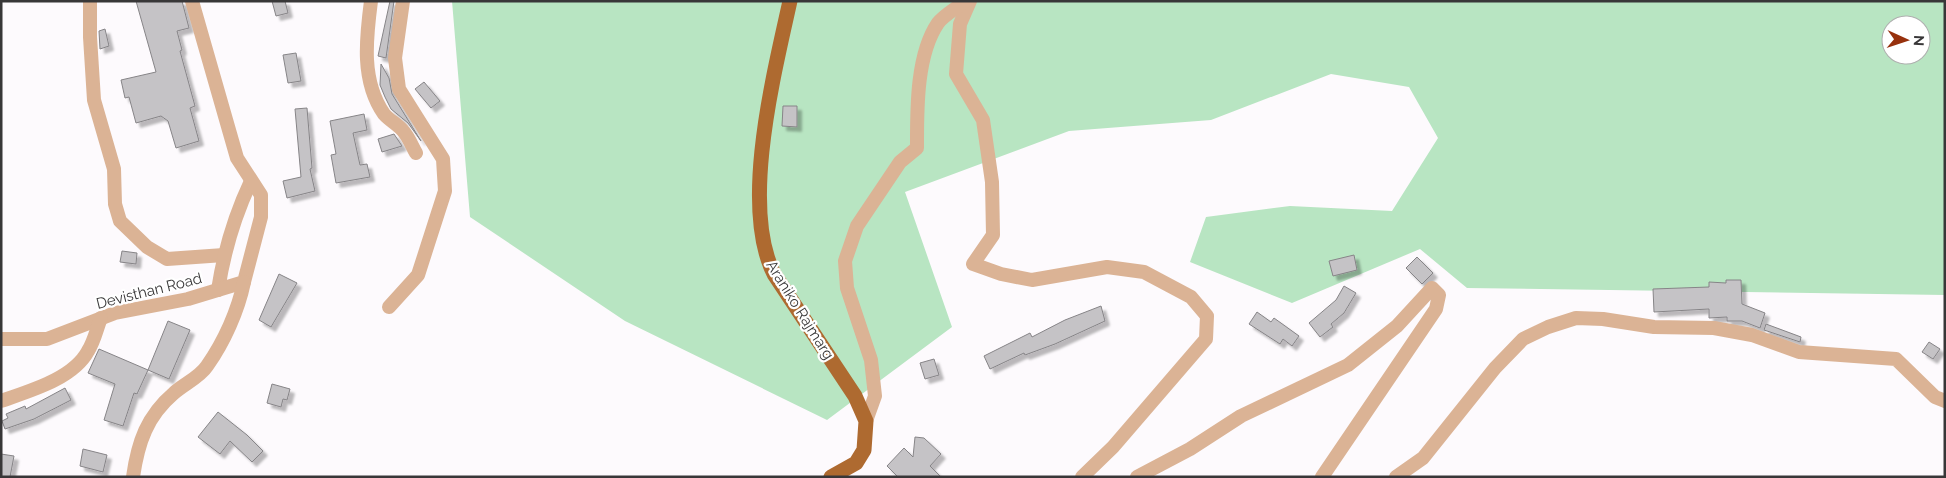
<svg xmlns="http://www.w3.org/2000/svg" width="1946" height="478" font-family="Raleway,sans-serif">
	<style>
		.green { fill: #b8e5c2; fill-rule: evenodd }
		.building { fill: #c5c3c6; stroke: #868487; filter: url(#shadow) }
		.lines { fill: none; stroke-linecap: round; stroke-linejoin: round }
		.minor { stroke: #dbb395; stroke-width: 14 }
		.trunk { stroke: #ae6a30; stroke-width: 15 }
		.labels { text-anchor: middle; stroke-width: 4.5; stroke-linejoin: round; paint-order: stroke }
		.street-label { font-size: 15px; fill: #383738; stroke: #fff }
	</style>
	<defs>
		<filter id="shadow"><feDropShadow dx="4.5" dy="4.5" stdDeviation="1" flood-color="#0004"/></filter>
	</defs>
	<rect width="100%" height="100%" fill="#fdfafd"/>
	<!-- green -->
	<path class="green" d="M452,1H1945V295L1467,288L1420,249L1292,303L1190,262L1206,217L1290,206L1392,211L1438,138L1409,87L1331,74L1211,120L1069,131L905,192L952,327L827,420L625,321L470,217ZM1891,25H1921V55H1891Z"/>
	<!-- building -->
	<g class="building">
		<polygon points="136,1 182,1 189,28 177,31 182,50 180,51 195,106 190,108 199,141 176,148 168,121 161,116 136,123 129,97 125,98 121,80 156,72"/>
		<polygon points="272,1 285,1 288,13 276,16"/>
		<polygon points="390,1 394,1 386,58 378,56"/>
		<polygon points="105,29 109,46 100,49 99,31"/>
		<polygon points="296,53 301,81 288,83 283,55"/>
		<polygon points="381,64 389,78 392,94 421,141 408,123 391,109 385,97 380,85"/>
		<polygon points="424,82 440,101 431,108 415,89"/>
		<polygon points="783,106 797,106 797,127 782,126"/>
		<polygon points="307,108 312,168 310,169 315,191 287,198 283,181 301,177 295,109"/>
		<polygon points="364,114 367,130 353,133 360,165 367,164 370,177 336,183 331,155 336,154 330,121"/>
		<polygon points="394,134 402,146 382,152 378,139"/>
		<polygon points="122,251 137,253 136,264 120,262"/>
		<polygon points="1354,255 1357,270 1333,276 1329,261"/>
		<polygon points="1417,257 1433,273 1422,284 1406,268"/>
		<polygon points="279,274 297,283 271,327 259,320"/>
		<polygon points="1726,280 1741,280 1742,304 1765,313 1760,328 1742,321 1727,321 1727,317 1709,318 1709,309 1654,312 1653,289 1709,287 1709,282 1726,283"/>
		<polygon points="1344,286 1356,293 1344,313 1331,324 1333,327 1320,337 1309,323 1336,300"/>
		<polygon points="1101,306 1105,321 1055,344 1025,355 1024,353 990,369 984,356 1030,333 1032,337 1065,320"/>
		<polygon points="1257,312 1271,322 1274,318 1299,336 1292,346 1283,339 1280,344 1249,324"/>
		<polygon points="168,321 190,330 169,379 148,370"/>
		<polygon points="1766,324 1801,337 1800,342 1764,330"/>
		<polygon points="1929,342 1940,349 1933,359 1922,352"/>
		<polygon points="99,349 148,370 137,394 134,393 123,426 104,420 115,384 88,373"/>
		<polygon points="934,359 939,375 925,379 920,363"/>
		<polygon points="272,384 290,389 287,400 283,399 281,407 267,403"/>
		<polygon points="65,388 71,400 34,419 5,429 2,421 8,418 6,414 25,406 26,409"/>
		<polygon points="218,412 247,435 263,451 252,462 230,441 220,454 198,437"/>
		<polygon points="915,437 924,438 941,454 930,466 941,477 898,477 887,466 904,448 913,457"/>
		<polygon points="83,449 107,455 103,472 80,466"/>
		<polygon points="1,454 14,456 10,477 1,477"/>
	</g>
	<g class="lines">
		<!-- minor -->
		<g class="minor">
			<polyline points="90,1 90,37 94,100 114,169 115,204 120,221 147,247 167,259 224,255"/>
			<path d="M371,1C366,39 361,81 384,114C390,121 399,125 404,132C409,138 412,146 416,153"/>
			<polyline points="970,1 960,24 956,74 983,120 992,182 993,235 973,264 1001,274 1032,280 1107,267 1144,272 1191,297 1207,316 1206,339 1113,447 1082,477"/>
			<path d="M218,290C224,251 234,217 251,181"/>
			<polyline points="389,307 418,275 445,191 443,159 399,89 395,58 403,1"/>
			<polyline points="1,339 47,339 115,313 188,299 244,282 261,217 261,195 237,158 192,1"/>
			<path d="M1,401C29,391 73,379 88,351C94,342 97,328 101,318"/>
			<path d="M866,421L875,396L871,360L847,288L845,261L857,226L900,162L917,148C917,111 916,55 938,23C944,15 957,8 965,1"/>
			<path d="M133,477C138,442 147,416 174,393C184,384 200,377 207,366C224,342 238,311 244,282"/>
			<polyline points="1137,477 1190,449 1241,416 1348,365 1397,326 1432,288 1439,295 1436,309 1322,477"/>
			<polyline points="1396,477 1423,458 1495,368 1523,339 1548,327 1576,318 1603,319 1654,327 1714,328 1752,335 1799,352 1896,359 1935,397 1945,401"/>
		</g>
		<!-- trunk -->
		<path class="trunk" d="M790,1C774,74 740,206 774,274L855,396L866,421L864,450L856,463L831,477"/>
	</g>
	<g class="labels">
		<!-- street labels -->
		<g class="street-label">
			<text transform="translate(149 291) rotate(-14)" y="5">Devisthan Road</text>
			<text transform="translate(800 310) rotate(58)" y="5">Araniko Rajmarg</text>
		</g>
	</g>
	<!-- border -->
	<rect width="1946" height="478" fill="none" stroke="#383738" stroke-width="5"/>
	<!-- north arrow -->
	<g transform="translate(1906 40) rotate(93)"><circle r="24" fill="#ffffff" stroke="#afafaf"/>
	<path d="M0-4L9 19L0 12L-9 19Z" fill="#97310d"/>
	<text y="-8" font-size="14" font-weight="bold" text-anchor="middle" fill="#383738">N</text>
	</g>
</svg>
